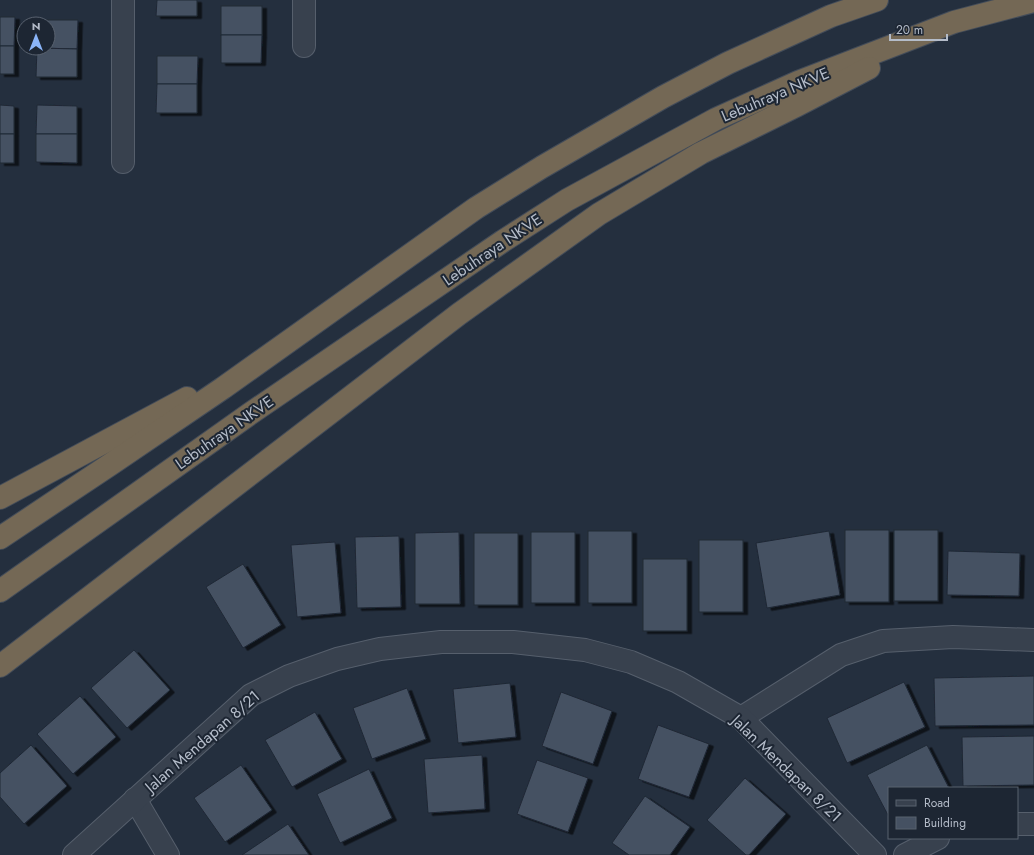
<svg xmlns="http://www.w3.org/2000/svg" width="1034" height="855" font-family="Jost,sans-serif">
	<style>
		.building { fill: #455162; stroke: #1f2835; filter: url(#shadow) }
		.lines { fill: none; stroke-linecap: round; stroke-linejoin: round }
		.minor-casing { stroke: #565f6c; stroke-width: 24 }
		.motorway-casing { stroke: #434c59; stroke-width: 24 }
		.minor { stroke: #38414e; stroke-width: 22 }
		.motorway { stroke: #746855; stroke-width: 22 }
		.labels { text-anchor: middle; stroke-width: 4; stroke-linejoin: round; paint-order: stroke }
		.street-label { font-size: 16px; fill: #b4bcc9; stroke: #1d2633 }
	</style>
	<defs>
		<filter id="shadow"><feDropShadow dx="4.5" dy="2.5" stdDeviation="0" flood-color="#0009"/></filter>
	</defs>
	<rect width="100%" height="100%" fill="#242f3e"/>
	<!-- building -->
	<g class="building">
		<polygon points="157,0 197,0 197,16 156,16"/>
		<rect x="221" y="6" width="41" height="29"/>
		<polygon points="0,17 15,17 14,46 0,46"/>
		<polygon points="37,20 78,20 77,49 40,48 48,48 48,24 37,24"/>
		<polygon points="221,35 262,35 261,63 221,63"/>
		<rect x="0" y="46" width="14" height="28"/>
		<polygon points="37,48 77,49 77,77 36,77"/>
		<polygon points="157,56 198,56 197,84 157,84"/>
		<polygon points="157,84 197,84 197,113 156,113"/>
		<polygon points="0,105 14,106 14,134 0,134"/>
		<polygon points="37,105 77,106 77,134 36,134"/>
		<rect x="0" y="134" width="14" height="29"/>
		<polygon points="36,134 77,134 77,163 36,162"/>
		<rect x="845" y="530" width="44" height="72"/>
		<rect x="894" y="530" width="44" height="71"/>
		<rect x="588" y="531" width="44" height="72"/>
		<polygon points="829,531 840,595 767,608 756,543"/>
		<polygon points="459,532 460,604 415,604 415,533"/>
		<rect x="531" y="532" width="44" height="71"/>
		<rect x="474" y="533" width="44" height="72"/>
		<polygon points="399,536 401,607 357,608 355,537"/>
		<rect x="699" y="540" width="44" height="72"/>
		<polygon points="335,542 341,613 297,617 291,545"/>
		<polygon points="948,551 1020,553 1019,596 947,595"/>
		<rect x="643" y="559" width="44" height="72"/>
		<polygon points="243,564 281,625 243,648 206,587"/>
		<polygon points="134,650 170,690 127,728 91,688"/>
		<polygon points="1034,676 1034,725 935,726 934,678"/>
		<polygon points="904,682 925,727 847,763 827,718"/>
		<polygon points="510,683 516,737 458,743 453,689"/>
		<polygon points="407,688 426,739 372,759 353,708"/>
		<polygon points="561,692 612,711 593,764 542,746"/>
		<polygon points="80,696 116,737 73,774 37,734"/>
		<polygon points="315,712 342,759 292,787 265,740"/>
		<polygon points="658,725 709,744 689,797 638,779"/>
		<polygon points="1034,736 1034,785 963,786 962,737"/>
		<polygon points="31,745 67,786 24,824 0,797 0,773"/>
		<polygon points="927,745 949,788 889,788 889,817 867,775"/>
		<polygon points="482,755 485,809 428,813 424,759"/>
		<polygon points="537,760 588,778 568,832 517,814"/>
		<polygon points="241,765 272,810 225,842 194,798"/>
		<polygon points="369,769 392,818 340,843 317,794"/>
		<polygon points="745,778 786,814 749,855 746,855 707,820"/>
		<polygon points="645,796 690,827 670,855 629,855 612,843"/>
		<polygon points="288,824 309,855 242,855"/>
	</g>
	<g class="lines">
		<!-- minor casing -->
		<g class="minor-casing">
			<g id="minor">
				<polyline points="304,0 304,46"/>
				<polyline points="123,162 123,0"/>
				<polyline points="741,718 841,655 883,641 953,637 1034,640"/>
				<polyline points="135,799 168,855"/>
				<polyline points="1017,824 1034,824"/>
				<polyline points="74,855 251,695 289,676 337,659 380,649 441,642 513,642 585,650 631,662 678,682 741,718 875,855"/>
				<polyline points="905,855 938,838"/>
			</g>
		</g>
		<!-- motorway casing -->
		<g class="motorway-casing">
			<g id="motorway">
				<polyline points="0,498 187,398"/>
				<polyline points="0,538 111,464 223,388 476,208 542,167 663,97 728,63 831,16 877,0"/>
				<polyline points="0,591 251,413 503,241 567,200 716,119 798,82 954,22 1034,1"/>
				<polyline points="0,666 459,314 599,214 701,153 796,106 869,68"/>
			</g>
		</g>
		<!-- minor -->
		<use href="#minor" class="minor"/>
		<!-- motorway -->
		<use href="#motorway" class="motorway"/>
	</g>
	<g class="labels">
		<!-- street labels -->
		<g class="street-label">
			<text transform="translate(775 94) rotate(-23)" y="6">Lebuhraya NKVE</text>
			<text transform="translate(492 249) rotate(-34)" y="6">Lebuhraya NKVE</text>
			<text transform="translate(224 432) rotate(-35)" y="6">Lebuhraya NKVE</text>
			<text transform="translate(202 741) rotate(-41)" y="6">Jalan Mendapan 8/21</text>
			<text transform="translate(787 768) rotate(44)" y="6">Jalan Mendapan 8/21</text>
		</g>
	</g>
	<!-- legend -->
	<rect x="888" y="787" width="130" height="52" fill="#1d2633" stroke="#59626f"/>
	<rect x="896" y="800" width="20" height="6" fill="#38414e" stroke="#59626f"/>
	<text x="924" y="807" font-size="12" fill="#b4bcc9">Road</text>
	<rect x="896" y="817" width="20" height="12" fill="#455162" stroke="#59626f"/>
	<text x="924" y="827" font-size="12" fill="#b4bcc9">Building</text>
	<!-- north arrow -->
	<g transform="translate(36 36)"><circle r="19" fill="#1d2633" stroke="#59626f"/>
	<path d="M0-3L7 15L0 10L-7 15Z" fill="#8ab4f8"/>
	<text y="-6" font-size="11" font-weight="bold" text-anchor="middle" fill="#b4bcc9">N</text>
	</g>
	<!-- scale -->
	<path d="M890 34v6h57v-6" fill="none" stroke="#b4bcc9" stroke-width="2"/>
	<text x="896" y="34" font-size="12" fill="#b4bcc9" stroke="#1d2633" stroke-width="3" paint-order="stroke">20 m</text>
</svg>
